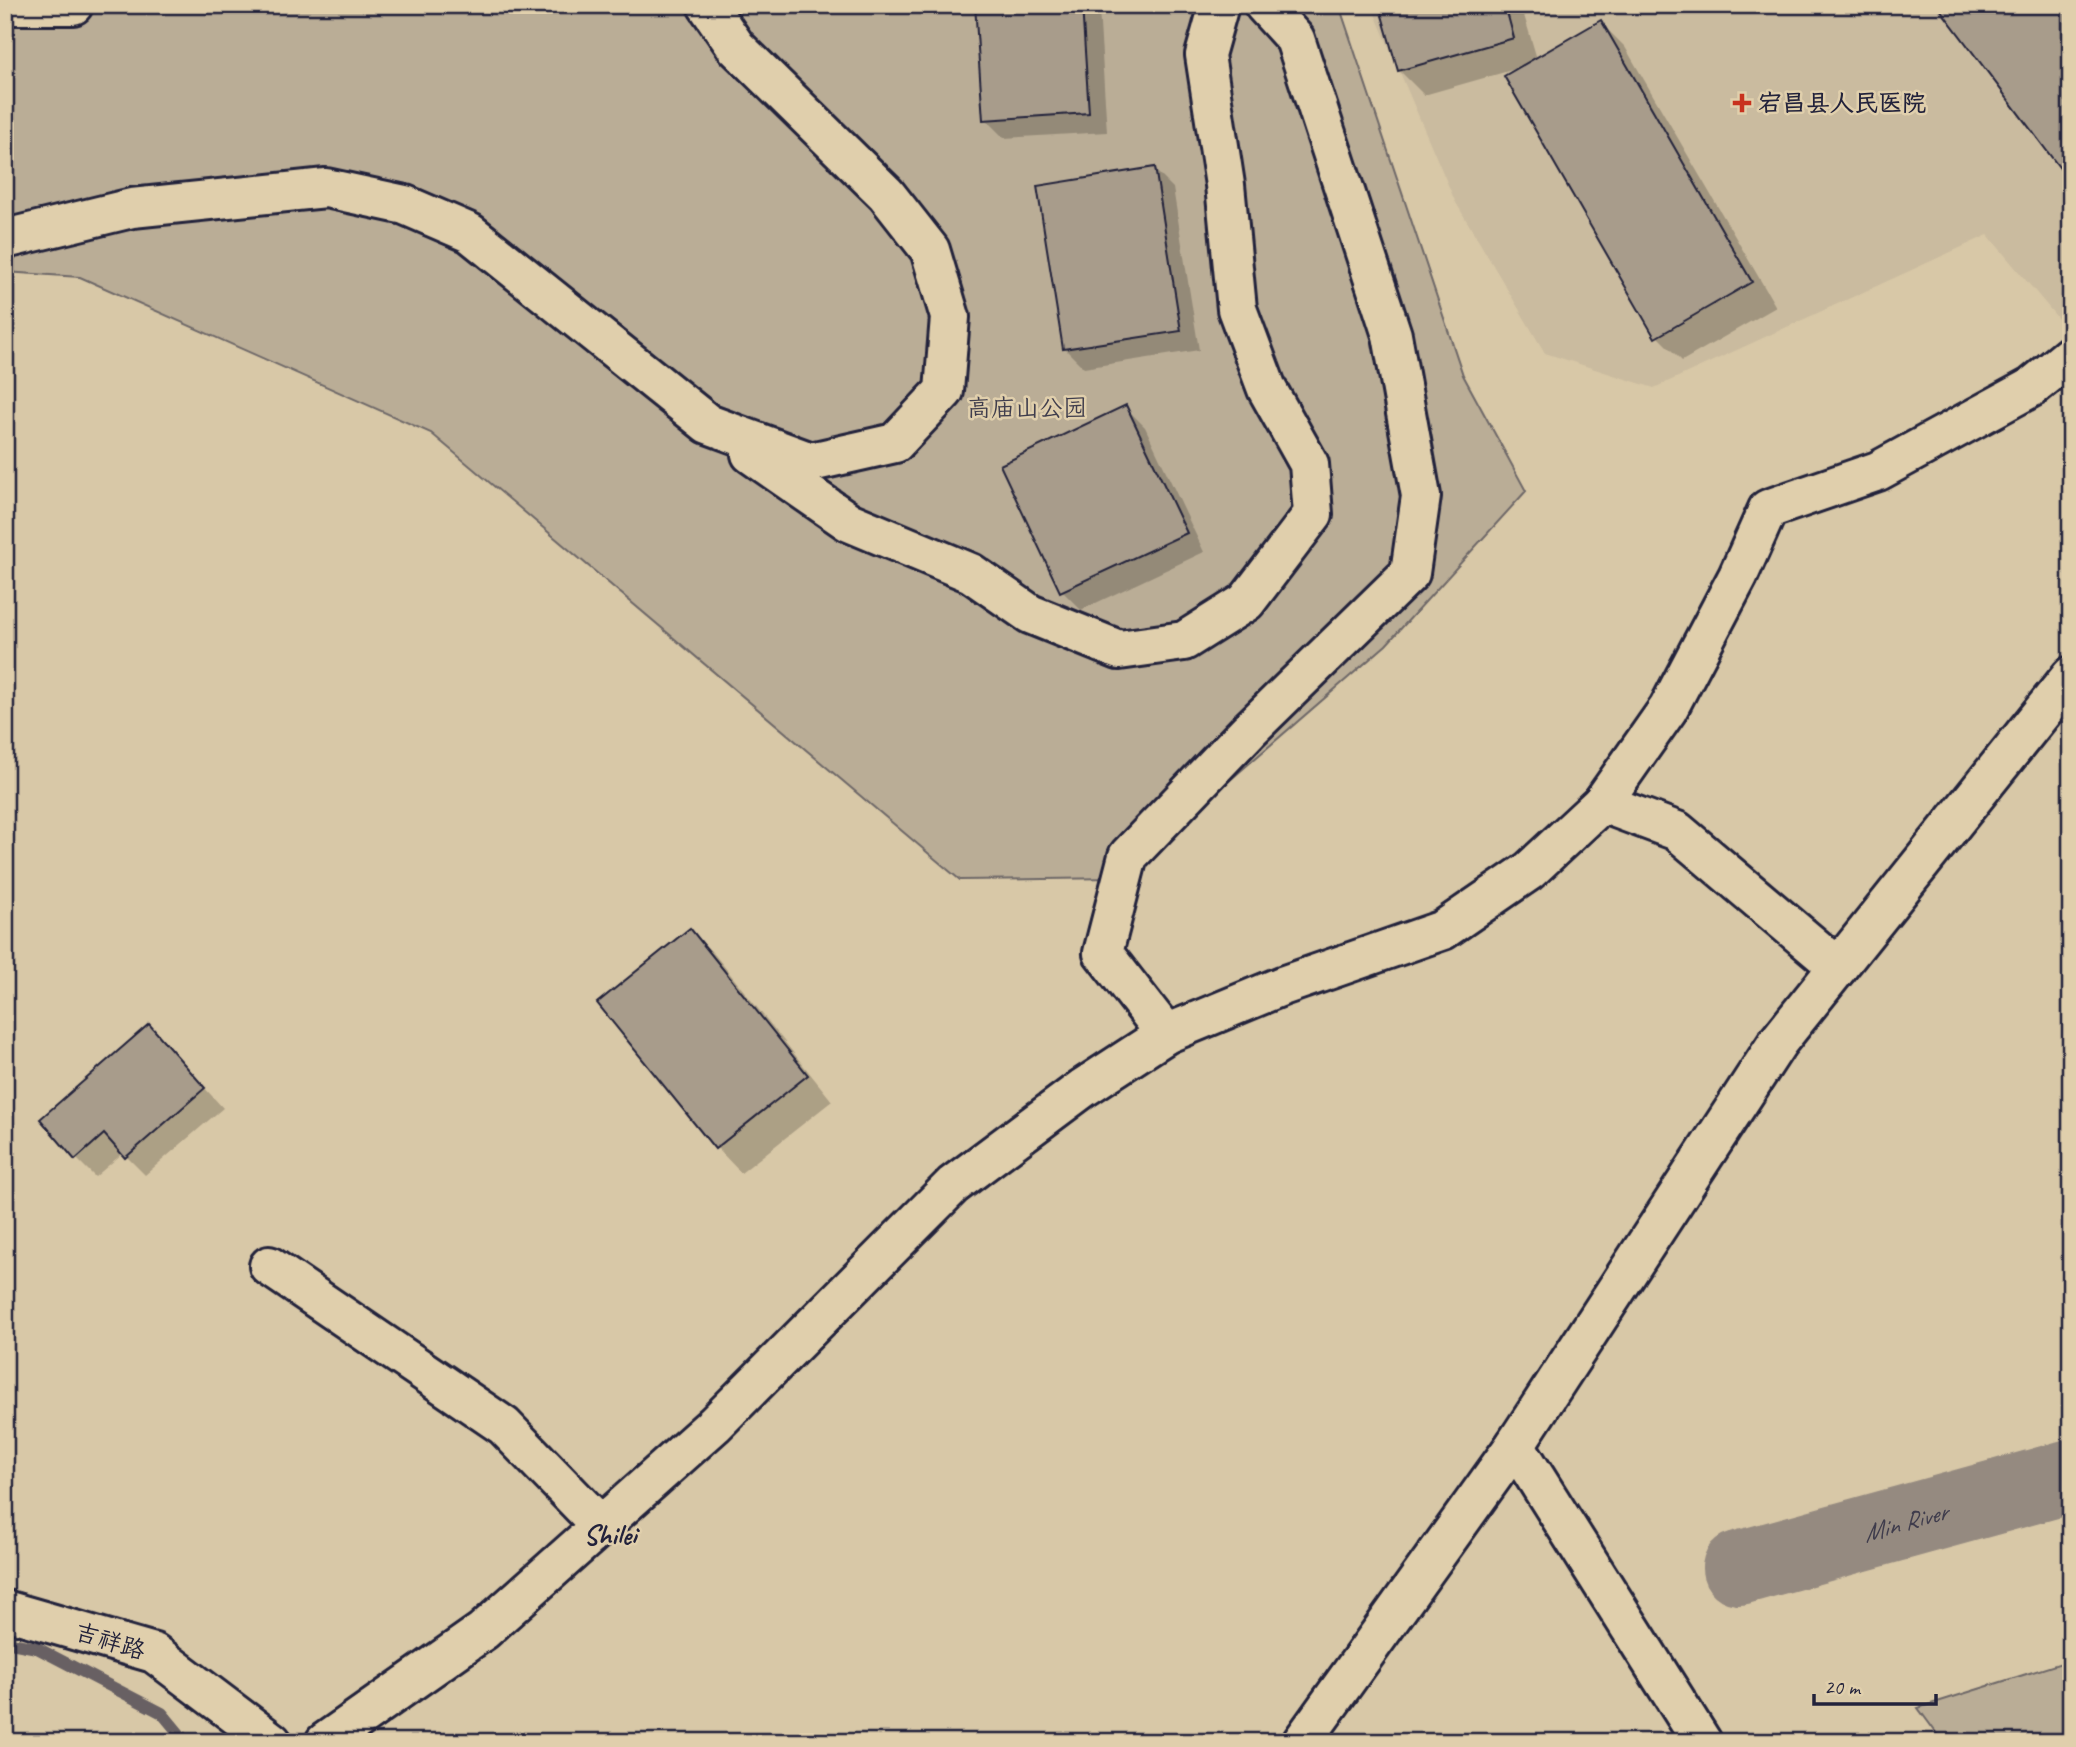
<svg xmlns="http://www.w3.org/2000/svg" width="2076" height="1747" font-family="Caveat,'LXGW WenKai TC',sans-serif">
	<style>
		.built { fill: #cabb9f }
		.green { fill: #baad96; stroke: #6e6868; stroke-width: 2 }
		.shadow { fill: #0003 }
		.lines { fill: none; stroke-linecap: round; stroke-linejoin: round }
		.stream { stroke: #676064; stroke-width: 12 }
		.river { stroke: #958a80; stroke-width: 74 }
		.building { fill: #a89c8b; stroke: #22223b; stroke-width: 2 }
		.street-casing { stroke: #22223b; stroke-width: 44 }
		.secondary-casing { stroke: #22223b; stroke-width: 44 }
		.street { stroke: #e0cfac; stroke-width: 38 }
		.secondary { stroke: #e0cfac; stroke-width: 38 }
		.poi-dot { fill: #c8321e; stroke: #e0cfac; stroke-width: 2.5 }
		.labels { text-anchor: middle; stroke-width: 5; stroke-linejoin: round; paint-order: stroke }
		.poi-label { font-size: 24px; font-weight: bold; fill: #22223b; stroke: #e0cfac; text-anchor: start }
		.park-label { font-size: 24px; fill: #403e4d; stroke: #e0cfac }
		.street-label { font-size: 24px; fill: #22223b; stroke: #e0cfac }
		.water-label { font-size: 26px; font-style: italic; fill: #3f3c4c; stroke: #e0cfac }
		.quarter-label { font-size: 28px; font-weight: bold; fill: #22223b; stroke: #e0cfac }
	</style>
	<rect width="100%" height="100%" fill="#d8c8a7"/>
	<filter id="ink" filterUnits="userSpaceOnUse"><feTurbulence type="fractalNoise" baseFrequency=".0143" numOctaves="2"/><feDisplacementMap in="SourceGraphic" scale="14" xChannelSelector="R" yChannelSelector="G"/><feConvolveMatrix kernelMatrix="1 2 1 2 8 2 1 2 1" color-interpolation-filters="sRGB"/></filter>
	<g filter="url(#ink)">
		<!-- built -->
		<polygon class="built" points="1371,5 2071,5 2071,334 1988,235 1654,388 1545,353 1455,201"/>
		<!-- green -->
		<g class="green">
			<polygon points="5,5 1339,5 1463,375 1526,491 1386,645 1117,878 960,880 431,433 80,277 5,272"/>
			<polygon points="2071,1660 2071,1737 2004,1742 1943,1742 1918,1708"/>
		</g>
		<!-- shadow -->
		<g class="shadow">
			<polygon points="977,5 1096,5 1099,9 1107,132 1004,138 985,119"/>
			<polygon points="1380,5 1521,5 1537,59 1600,22 1625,47 1776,307 1682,361 1657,336 1519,68 1424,95 1399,70"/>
			<polygon points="1154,169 1173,188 1199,350 1084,368 1065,349"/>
			<polygon points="1126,408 1145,427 1204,552 1081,610 1062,591"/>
			<polygon points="690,930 715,955 832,1101 741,1173 717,1148 599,1003"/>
			<polygon points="149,1027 223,1108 145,1175 123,1153 95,1177 76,1158"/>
		</g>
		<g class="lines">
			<!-- stream -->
			<polyline class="stream" points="5,1642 37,1648 162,1713 186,1742"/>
			<!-- river -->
			<path class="river" id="s1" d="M1739,1568L2071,1476"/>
		</g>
		<!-- building -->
		<g class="building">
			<polygon points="975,5 1082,5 1089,113 983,120"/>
			<polygon points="1379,5 1505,5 1514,38 1398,71"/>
			<polygon points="1937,5 2071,5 2071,183"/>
			<polygon points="1601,20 1752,282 1655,338 1504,76"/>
			<polygon points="1155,167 1181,331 1063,349 1037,186"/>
			<polygon points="1126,405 1187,533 1060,592 1000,465"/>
			<polygon points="690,928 808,1075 715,1149 597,1003"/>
			<polygon points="149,1024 205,1088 125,1158 104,1134 75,1160 40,1119"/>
		</g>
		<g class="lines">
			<!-- street casing -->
			<g class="street-casing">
				<g id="street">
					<polyline points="5,5 73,5"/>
					<polyline points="5,239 132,208 326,188 405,205 470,233 708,424 811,462 895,443 944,391 950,317 930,250 886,194 736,47 707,5"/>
					<polyline points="751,454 849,522 971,573 1030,614 1119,650 1184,641 1246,602 1313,514 1309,464 1267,389 1237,309 1225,185 1205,55 1219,5"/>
					<polyline points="1602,803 1668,709 1738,576 1768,509 1878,471 2032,387 2071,355"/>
					<polyline points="1166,1034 1103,953 1128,856 1249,730 1410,573 1421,496 1392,335 1295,39 1264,5"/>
					<polyline points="269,1266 504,1426 601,1526"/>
					<polyline points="5,1610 154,1653 272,1742"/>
					<polyline points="325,1742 483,1631 715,1424 953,1185 1083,1088 1166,1034 1282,986 1443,930 1529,871 1602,803 1677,831 1838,967"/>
				</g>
			</g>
			<!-- secondary casing -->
			<g class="secondary-casing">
				<g id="secondary">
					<polyline points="1515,1445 1702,1742"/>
					<polyline points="1302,1742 1515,1445 1778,1042 2071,676"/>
				</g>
			</g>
			<!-- street -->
			<use href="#street" class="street"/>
			<!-- secondary -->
			<use href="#secondary" class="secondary"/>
		</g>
	</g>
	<!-- markers -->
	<path class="poi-dot" d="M1738.5 92.5h7v7h7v7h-7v7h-7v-7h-7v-7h7z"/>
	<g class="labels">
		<!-- poi labels -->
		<g class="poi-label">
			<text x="1758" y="111">宕昌县人民医院</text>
		</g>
		<!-- park labels -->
		<g class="park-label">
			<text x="1027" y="416">高庙山公园</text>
		</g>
		<!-- street labels -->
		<g class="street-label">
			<text transform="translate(110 1641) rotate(17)" y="8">吉祥路</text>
		</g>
		<!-- water labels -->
		<g class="water-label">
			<text dy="9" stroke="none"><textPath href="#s1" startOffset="172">Min River</textPath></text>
		</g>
		<!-- quarter labels -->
		<g class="quarter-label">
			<text x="610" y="1544">Shilei</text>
		</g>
	</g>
	<!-- margin -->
	<rect width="2076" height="1747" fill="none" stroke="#e0cfac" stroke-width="28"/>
	<rect x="14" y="14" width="2048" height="1719" fill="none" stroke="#22223b" stroke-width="2.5" filter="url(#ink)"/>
	<!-- scale -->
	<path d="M1814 1694v10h122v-10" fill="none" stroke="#22223b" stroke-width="3.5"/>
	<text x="1824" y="1694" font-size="21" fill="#22223b" stroke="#e0cfac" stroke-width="5" paint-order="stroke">20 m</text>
</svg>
